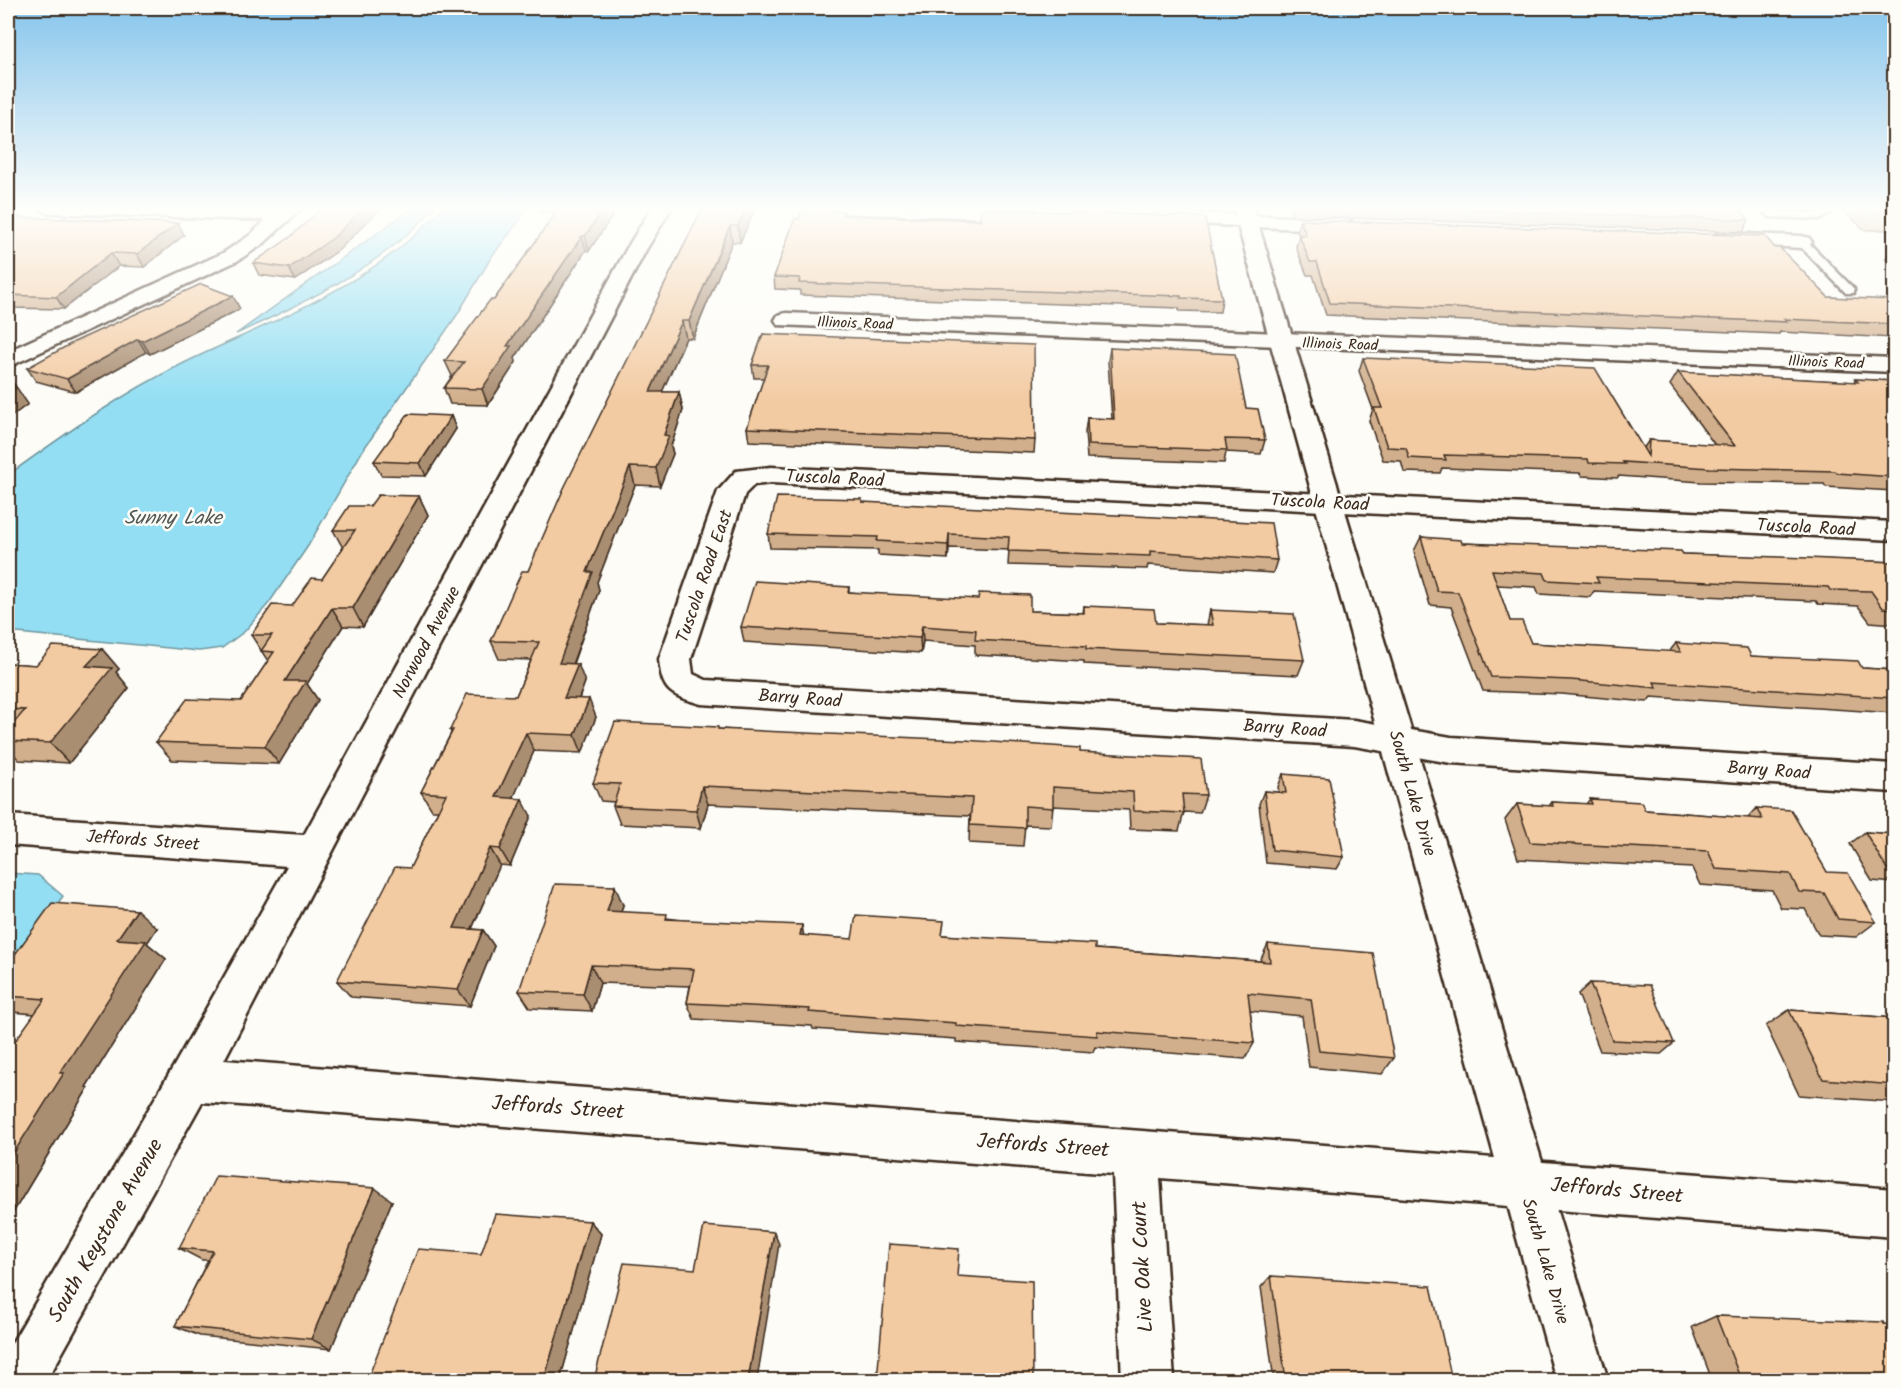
<svg xmlns="http://www.w3.org/2000/svg" width="1902" height="1388" font-family="Kalam,sans-serif">
	<style>
		.water { fill: #93def3; stroke: #70969e; stroke-width: 1.5 }
		.lines { fill: none; stroke-linecap: round; stroke-linejoin: round }
		.lane-casing { stroke: #3b2a1e; stroke-width: 5 }
		.street-casing { stroke: #3b2a1e; stroke-width: 5 }
		.secondary-casing { stroke: #3b2a1e; stroke-width: 5 }
		.lane { fill: #fdfcf7; fill-rule: evenodd }
		.street { fill: #fdfcf7; fill-rule: evenodd }
		.secondary { fill: #fdfcf7; fill-rule: evenodd }
		.wall { fill: #d1af8c; stroke: #3b2a1e; stroke-width: 1.5 }
		.shaded-wall { fill: #aa8e72; stroke: #3b2a1e; stroke-width: 1.5 }
		.building { fill: #f3cba3; stroke: #3b2a1e; stroke-width: 1.5 }
		.labels { text-anchor: middle; stroke-width: 5; stroke-linejoin: round; paint-order: stroke }
		.far-street-label { font-size: 15px; fill: #3b2a1e; stroke: #fdfcf7 }
		.street-label { font-size: 18px; fill: #3b2a1e; stroke: #fdfcf7 }
		.water-label { font-size: 20px; font-style: italic; fill: #515753; stroke: #fdfcf7 }
		.near-street-label { font-size: 21px; fill: #3b2a1e; stroke: #fdfcf7 }
	</style>
	<rect width="100%" height="100%" fill="#fdfcf7"/>
	<filter id="ink" filterUnits="userSpaceOnUse"><feTurbulence type="fractalNoise" baseFrequency=".0167" numOctaves="2"/><feDisplacementMap in="SourceGraphic" scale="12" xChannelSelector="R" yChannelSelector="G"/><feConvolveMatrix kernelMatrix="1 2 1 2 8 2 1 2 1" color-interpolation-filters="sRGB"/></filter>
	<g filter="url(#ink)">
		<!-- water -->
		<g class="water">
			<path d="M414,207H435C383,266 306,302 236,334Z"/>
			<path d="M443,207H526L523,216L492,256L457,315L363,450L308,546L269,603L245,631L222,648L199,651L8,632V475C65,434 121,394 184,363C273,320 376,284 443,207Z"/>
			<polygon points="8,873 38,875 63,896 8,969"/>
		</g>
		<g class="lines">
			<!-- lane casing -->
			<g class="lane-casing">
				<g id="lane">
					<polygon points="1817,207 1827,207 1832,212 1821,219 1770,217 1765,214 1770,211 1819,213 1821,212"/>
					<polygon points="1798,240 1806,240 1854,289 1854,293 1846,293 1798,244"/>
				</g>
			</g>
			<!-- street casing -->
			<g class="street-casing">
				<g id="street">
					<polygon points="40,207 279,209 282,207 303,207 263,244 237,261 8,367 8,351 223,253 249,236 266,220 50,213 43,211"/>
					<polygon points="652,207 672,207 646,250 224,1060 1894,1189 1894,1237 1160,1178 1174,1380 1122,1380 1113,1174 202,1102 47,1380 8,1380 8,1350 175,1064 287,866 8,845 8,815 304,835 626,250"/>
					<polygon points="822,207 1014,207 1033,209 1036,213 1033,217 1026,219 832,213 825,211"/>
					<polygon points="1162,212 1344,219 1351,221 1354,225 1351,229 1344,231 1155,222 1152,218 1155,214"/>
					<polygon points="1722,233 1802,236 1809,238 1812,242 1809,246 1802,248 1715,243 1712,239 1715,235"/>
					<polygon points="786,313 1894,358 1894,372 778,325 775,320 778,315"/>
					<path d="M771,467L1894,522V540L771,483L754,485L745,494L691,659L693,674L706,680L1354,720L1451,737L1894,764V792L1451,763L1354,746L701,704C670,695 662,692 659,659L718,491L736,471Z"/>
				</g>
			</g>
			<!-- secondary casing -->
			<g class="secondary-casing">
				<polygon id="secondary" points="1233,207 1253,207 1608,1380 1556,1380"/>
			</g>
			<!-- lane -->
			<use href="#lane" class="lane"/>
			<!-- street -->
			<use href="#street" class="street"/>
			<!-- secondary -->
			<use href="#secondary" class="secondary"/>
		</g>
		<!-- wall -->
		<g class="wall">
			<polygon points="538,207 618,207 589,251 586,250 515,358 516,362 488,405 450,404 444,388 452,376 445,361 494,300 556,213 540,212"/>
			<polygon points="756,207 740,242 732,242 693,338 686,338 662,392 679,392 683,410 671,446 673,454 660,486 635,485 597,582 599,590 573,664 585,682 579,699 596,717 582,753 534,751 513,798 531,816 510,866 500,865 472,929 483,930 494,946 470,1006 351,997 337,981 410,868 438,810 432,810 421,792 451,733 450,730 516,696 531,660 499,659 491,641 528,571 701,211"/>
			<polygon points="1042,207 1201,207 1200,212"/>
			<polygon points="1289,207 1738,207 1749,220 1743,232 1292,216"/>
			<polygon points="1839,207 1894,207 1894,230 1865,230"/>
			<polygon points="844,211 845,215 1222,299 1220,312 1179,311 1179,308 800,295 800,290 775,289 774,277 799,219"/>
			<polygon points="8,217 178,223 184,235 144,267 119,266 64,309 8,308"/>
			<polygon points="1300,220 1775,248 1828,297 1894,302 1894,338 1780,332 1779,334 1326,315 1313,275 1307,275 1296,247 1299,235 1297,232"/>
			<polygon points="1893,246 1894,247 1894,268 1885,259"/>
			<polygon points="339,250 295,280 259,275 253,263"/>
			<polygon points="240,309 150,354 146,352 76,392 36,381 27,368"/>
			<polygon points="763,334 1035,440 1034,453 749,441 747,428 764,378 754,378 752,365"/>
			<polygon points="1110,348 1246,408 1265,440 1261,454 1226,452 1224,463 1087,458 1085,432 1087,418 1112,419 1108,361"/>
			<polygon points="1363,358 1643,449 1649,440 1715,445 1670,385 1678,372 1854,382 1855,379 1894,381 1894,491 1826,487 1824,484 1701,482 1619,476 1617,478 1582,476 1580,473 1442,468 1440,473 1404,472 1401,461 1383,460 1369,421 1373,409 1359,371"/>
			<polygon points="451,416 456,429 426,476 381,475 374,461"/>
			<polygon points="419,496 428,515 363,627 343,626 307,684 318,700 279,764 172,760 156,742 241,701 268,661 251,635 292,606 322,579 343,548 333,530 370,506"/>
			<polygon points="862,502 1277,560 1273,573 1148,565 1147,569 1008,565 1009,550 949,548 948,559 878,555 878,550 770,548 768,534"/>
			<polygon points="1421,537 1462,543 1683,554 1894,562 1894,624 1870,622 1858,606 1818,604 1816,601 1594,591 1590,597 1539,594 1536,587 1497,585 1510,621 1531,643 1669,652 1676,643 1751,656 1862,668 1894,670 1894,713 1651,697 1647,702 1562,694 1483,691 1451,607 1430,605 1414,551"/>
			<polygon points="849,587 849,592 1030,611 1083,613 1084,606 1156,623 1207,625 1210,610 1304,660 1298,675 1084,664 1084,661 975,655 975,645 923,641 921,653 744,642 741,627"/>
			<polygon points="102,649 119,669 116,672 129,688 69,763 19,760 8,748 8,730 10,727 8,727 8,663 36,665"/>
			<polygon points="719,729 1080,752 1206,795 1200,813 1184,812 1179,831 1130,829 1129,810 1053,806 1051,826 1025,825 1023,846 969,843 970,816 708,804 701,828 620,824 613,806 614,802 601,801 593,783"/>
			<polygon points="1283,774 1344,857 1337,869 1266,863 1259,804 1264,791 1279,792 1278,787"/>
			<polygon points="1590,799 1645,810 1748,818 1757,808 1827,872 1876,922 1856,937 1819,935 1805,909 1781,908 1772,890 1700,885 1692,868 1518,859 1505,820 1517,804 1549,806 1552,802 1586,804"/>
			<polygon points="1865,832 1894,834 1894,883 1872,881 1850,844"/>
			<polygon points="623,905 621,912 804,936 852,939 944,935 1095,949 1260,961 1268,944 1394,1058 1382,1074 1309,1067 1302,1016 1250,1011 1254,1043 1245,1059 1095,1047 1093,1052 956,1042 956,1039 813,1029 812,1026 694,1019 687,1003 690,986 600,983 592,1011 530,1008 519,991"/>
			<polygon points="157,928 147,943 166,959 86,1087 88,1088 8,1221 8,1051 35,1014 11,1012 8,1009 8,964"/>
			<polygon points="1590,983 1674,1043 1661,1054 1600,1051 1578,994"/>
			<polygon points="1789,1010 1894,1018 1894,1102 1799,1095 1766,1026"/>
			<polygon points="392,1201 331,1349 200,1336 175,1326 208,1260 202,1260 179,1248"/>
			<polygon points="590,1221 601,1234 560,1380 374,1380 368,1378 481,1254"/>
			<polygon points="1271,1276 1452,1380 1274,1380 1261,1287"/>
			<polygon points="1716,1316 1884,1324 1894,1380 1712,1380 1692,1327"/>
		</g>
		<!-- shaded-wall -->
		<g class="shaded-wall">
			<polygon points="365,207 382,207 339,250 295,280 289,268"/>
			<polygon points="605,207 618,207 589,251 585,236"/>
			<polygon points="747,207 756,207 740,242 738,226"/>
			<polygon points="178,223 184,235 144,267 137,254"/>
			<polygon points="730,226 732,242 693,338 689,321"/>
			<polygon points="582,236 586,250 515,358 516,362 488,405 482,389 507,346"/>
			<polygon points="111,253 119,266 64,309 56,297"/>
			<polygon points="233,296 240,309 150,354 142,341"/>
			<polygon points="682,321 686,338 654,410 650,392"/>
			<polygon points="138,339 146,352 76,392 67,379"/>
			<polygon points="8,375 28,404 8,419"/>
			<polygon points="679,392 683,410 671,446 673,454 660,486 656,468 664,435"/>
			<polygon points="451,416 456,429 426,476 420,463"/>
			<polygon points="630,467 635,485 597,582 599,590 566,681 559,663 587,572"/>
			<polygon points="419,496 428,515 363,627 353,608"/>
			<polygon points="949,534 949,548 948,559 948,545"/>
			<polygon points="332,608 343,626 307,684 318,700 279,764 265,746 285,681"/>
			<polygon points="922,626 923,641 921,653 920,638"/>
			<polygon points="102,649 119,669 116,672 129,688 69,763 50,743 86,666"/>
			<polygon points="578,664 585,682 572,716 564,698"/>
			<polygon points="589,699 596,717 582,753 575,735"/>
			<polygon points="526,733 534,751 506,815 496,797"/>
			<polygon points="702,786 708,804 701,828 696,810"/>
			<polygon points="522,799 531,816 510,866 500,849"/>
			<polygon points="490,848 500,865 465,944 454,928"/>
			<polygon points="615,886 623,905 615,930 607,911"/>
			<polygon points="137,910 157,928 147,943 166,959 86,1087 88,1088 8,1221 8,1162 60,1073 117,939"/>
			<polygon points="802,925 805,943 800,935"/>
			<polygon points="483,930 494,946 470,1006 458,990"/>
			<polygon points="591,965 600,983 592,1011 583,994"/>
			<polygon points="375,1188 392,1201 331,1349 311,1339"/>
			<polygon points="590,1221 601,1234 560,1380 544,1380"/>
			<polygon points="774,1232 779,1244 757,1380 748,1380"/>
		</g>
		<!-- building -->
		<g class="building">
			<polygon points="323,207 365,207 333,238 289,268 253,263 289,238"/>
			<polygon points="560,207 605,207 585,236 582,236 507,346 511,346 482,389 444,388 464,362 445,361 490,300 494,300"/>
			<polygon points="706,207 747,207 738,226 730,226 689,321 682,321 650,392 679,392 664,435 669,436 656,468 630,467 587,572 593,572 559,663 578,664 564,698 589,699 575,735 526,733 496,797 522,799 500,849 490,848 454,928 483,930 458,990 337,981 395,867 410,868 446,794 421,792 453,730 450,730 467,694 516,696 539,642 491,641 522,571 528,571 564,488 701,211 704,211"/>
			<polygon points="1385,207 1738,207 1749,220"/>
			<polygon points="1870,207 1894,207 1894,212 1876,212"/>
			<polygon points="981,209 1205,217 1222,299 1181,298 1181,296 799,283 800,278 774,277 795,218 799,219 802,210 844,211 843,215 980,220"/>
			<polygon points="8,217 178,223 137,254 111,253 56,297 8,295"/>
			<polygon points="1300,220 1765,236 1775,248 1780,248 1828,297 1893,300 1894,302 1894,324 1784,319 1787,322 1330,303 1317,262 1310,262 1299,235 1306,235"/>
			<polygon points="201,284 233,296 142,341 138,339 67,379 27,368 74,342"/>
			<polygon points="763,334 1034,345 1035,440 747,428 768,365 752,365"/>
			<polygon points="1110,348 1235,354 1246,408 1258,409 1265,440 1225,439 1227,450 1088,445 1087,418 1114,419"/>
			<polygon points="1363,358 1595,368 1648,456 1649,440 1735,446 1678,372 1858,382 1855,379 1894,381 1894,477 1837,473 1835,471 1710,468 1623,462 1625,464 1589,463 1588,459 1444,455 1446,460 1409,458 1406,448 1387,447 1374,408 1382,408"/>
			<polygon points="8,375 16,388 8,394"/>
			<polygon points="408,414 451,416 420,463 374,461"/>
			<polygon points="378,495 419,496 353,608 332,608 285,681 306,681 265,746 156,742 187,699 241,701 274,652 261,651 272,635 251,635 272,605 292,606 312,578 322,579 355,530 333,530 349,506 370,506"/>
			<polygon points="777,497 862,499 862,502 1271,523 1277,560 1150,551 1150,556 1008,551 1009,537 949,534 948,545 877,541 878,537 768,534"/>
			<polygon points="1421,537 1461,540 1462,543 1681,551 1683,554 1807,558 1894,562 1894,609 1883,608 1871,591 1830,590 1828,587 1596,577 1599,583 1547,580 1544,573 1492,570 1510,621 1522,621 1531,643 1681,652 1676,643 1747,648 1751,656 1858,661 1862,668 1894,670 1894,698 1654,682 1657,688 1571,680 1491,677 1458,592 1437,591"/>
			<polygon points="755,581 849,587 848,592 978,599 979,593 1030,595 1030,611 1084,613 1084,606 1154,609 1156,623 1213,625 1210,610 1294,614 1304,660 1086,649 1086,646 975,640 976,630 922,626 920,638 741,627"/>
			<polygon points="53,646 102,649 86,666 112,668 50,743 8,741 8,730 25,710 8,709 8,663 36,665"/>
			<polygon points="615,722 718,727 718,729 964,740 1080,748 1080,752 1201,759 1206,795 1182,794 1184,813 1134,811 1133,792 1053,787 1053,808 1025,806 1025,828 970,825 972,798 702,786 696,810 613,806 620,784 593,783"/>
			<polygon points="1283,774 1329,778 1344,857 1272,850 1264,791 1286,793"/>
			<polygon points="1590,799 1641,802 1645,810 1762,819 1757,808 1791,810 1827,872 1848,873 1876,922 1838,919 1824,893 1799,892 1790,874 1716,869 1708,851 1530,842 1517,804 1553,806 1552,802 1592,804"/>
			<polygon points="1865,832 1894,834 1894,869 1887,869"/>
			<polygon points="555,884 615,886 607,911 667,914 666,919 802,925 800,935 852,939 856,915 944,921 942,935 1095,944 1095,949 1270,962 1268,944 1373,953 1394,1058 1319,1051 1311,999 1248,993 1254,1043 1097,1031 1097,1036 956,1026 956,1023 809,1012 810,1009 687,1003 694,969 591,965 583,994 519,991"/>
			<polygon points="52,903 137,910 117,939 146,941 60,1073 64,1073 8,1162 8,1051 45,999 8,996 8,964"/>
			<polygon points="1590,983 1650,985 1674,1043 1612,1040"/>
			<polygon points="1789,1010 1894,1018 1894,1085 1823,1079"/>
			<polygon points="216,1176 375,1188 311,1339 175,1326 213,1251 179,1248"/>
			<polygon points="495,1214 590,1221 544,1380 392,1380 368,1378 418,1249 481,1254"/>
			<polygon points="704,1226 774,1232 748,1380 594,1380 624,1263 695,1269"/>
			<polygon points="889,1244 959,1249 957,1276 1032,1281 1033,1380 877,1380"/>
			<polygon points="1271,1276 1431,1286 1452,1380 1286,1380"/>
			<polygon points="1716,1316 1883,1322 1884,1324 1894,1325 1894,1380 1741,1380"/>
		</g>
	</g>
	<!-- sky -->
	<linearGradient id="sky" x2="0" y2="1"><stop stop-color="#86c5ec"/><stop offset="0.52" stop-color="#fefefb"/><stop offset="1" stop-color="#fefefb" stop-opacity="0"/></linearGradient>
	<rect width="1902" height="401" fill="url(#sky)"/>
	<g class="labels">
		<!-- far-street labels -->
		<g class="far-street-label">
			<text transform="translate(855 323) rotate(2)" y="5">Illinois Road</text>
			<text transform="translate(1340 344) rotate(2)" y="5">Illinois Road</text>
			<text transform="translate(1826 362) rotate(2)" y="5">Illinois Road</text>
		</g>
		<!-- street labels -->
		<g class="street-label">
			<text transform="translate(835 478) rotate(3)" y="6">Tuscola Road</text>
			<text transform="translate(1320 502) rotate(3)" y="6">Tuscola Road</text>
			<text transform="translate(1806 527) rotate(3)" y="6">Tuscola Road</text>
			<text transform="translate(704 576) rotate(-71)" y="6">Tuscola Road East</text>
			<text transform="translate(426 642) rotate(-62)" y="6">Norwood Avenue</text>
			<text transform="translate(800 698) rotate(4)" y="6">Barry Road</text>
			<text transform="translate(1285 728) rotate(4)" y="6">Barry Road</text>
			<text transform="translate(1769 770) rotate(4)" y="6">Barry Road</text>
			<text transform="translate(1413 793) rotate(74)" y="6">South Lake Drive</text>
			<text transform="translate(143 840) rotate(4)" y="6">Jeffords Street</text>
			<text transform="translate(1546 1261) rotate(74)" y="6">South Lake Drive</text>
		</g>
		<!-- water labels -->
		<g class="water-label">
			<text x="173" y="524">Sunny Lake</text>
		</g>
		<!-- near-street labels -->
		<g class="near-street-label">
			<text transform="translate(558 1107) rotate(4)" y="7">Jeffords Street</text>
			<text transform="translate(1043 1145) rotate(4)" y="7">Jeffords Street</text>
			<text transform="translate(1617 1190) rotate(5)" y="7">Jeffords Street</text>
			<text transform="translate(105 1230) rotate(-60)" y="7">South Keystone Avenue</text>
			<text transform="translate(1142 1267) rotate(-93)" y="7">Live Oak Court</text>
		</g>
	</g>
	<!-- margin -->
	<rect width="1902" height="1388" fill="none" stroke="#fdfcf7" stroke-width="30"/>
	<rect x="15" y="15" width="1872" height="1358" fill="none" stroke="#3b2a1e" stroke-width="2" filter="url(#ink)"/>
</svg>
